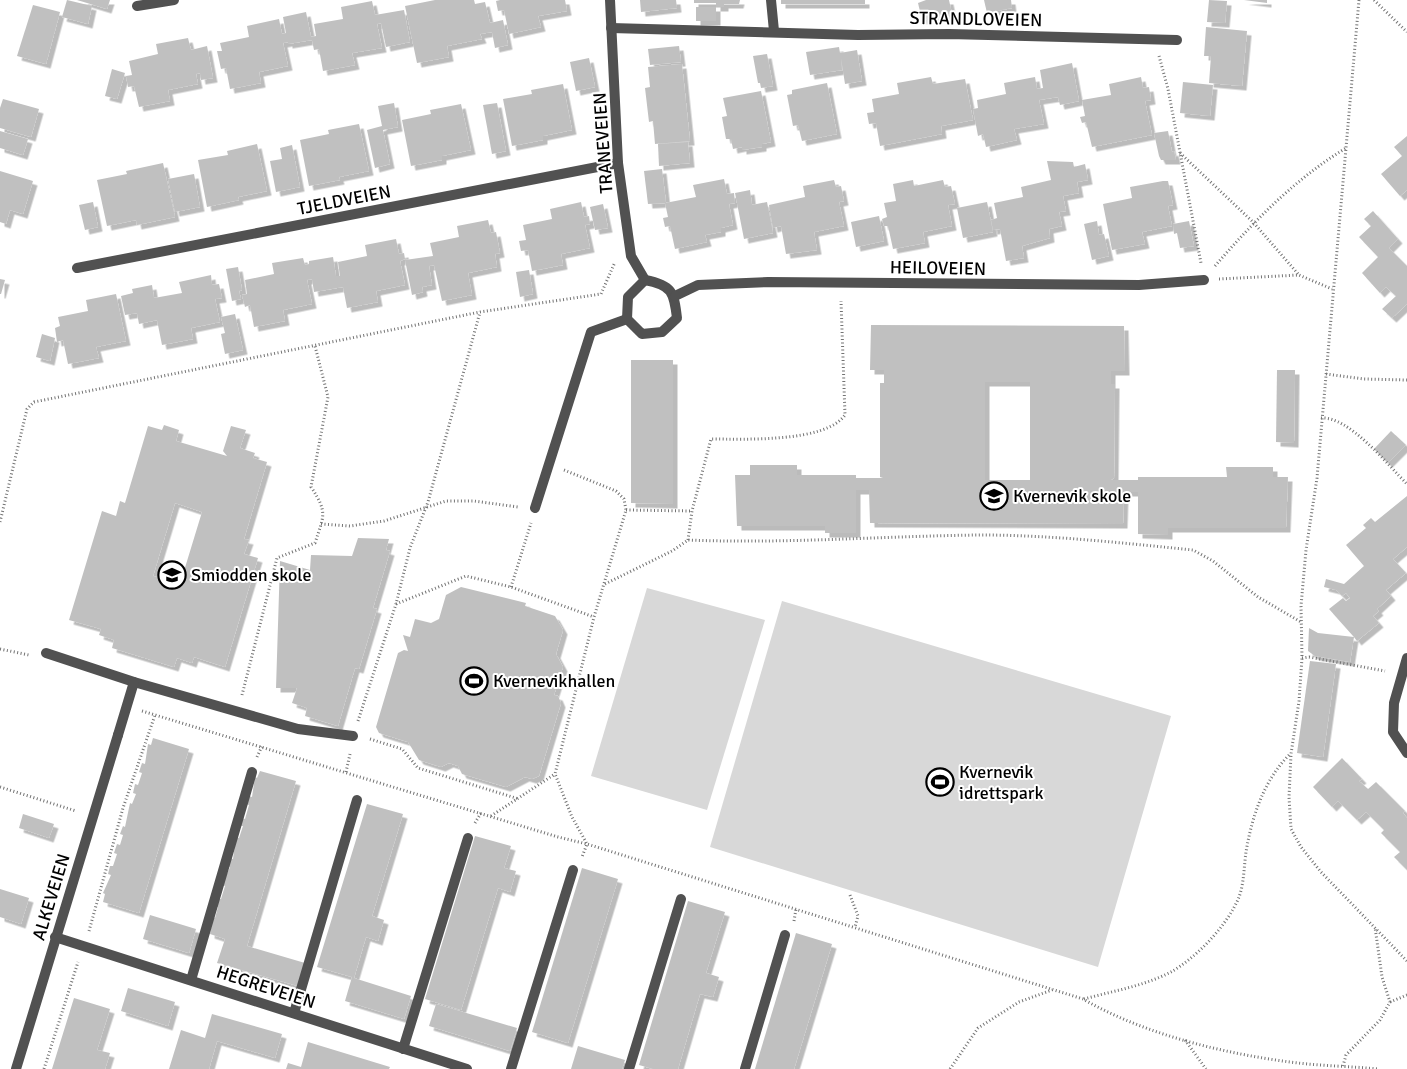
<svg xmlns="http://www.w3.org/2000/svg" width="1407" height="1069" font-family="Signika,sans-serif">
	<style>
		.green { fill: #d8d8d8 }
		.building { fill: #c0c0c0; fill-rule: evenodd; filter: url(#shadow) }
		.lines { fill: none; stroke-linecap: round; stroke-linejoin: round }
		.path { stroke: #737373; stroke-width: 3; stroke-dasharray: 1 2.5; stroke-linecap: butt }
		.service { stroke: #515151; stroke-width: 10 }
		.minor { stroke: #515151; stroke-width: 10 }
		.labels { text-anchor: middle; stroke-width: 4; stroke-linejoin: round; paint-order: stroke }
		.street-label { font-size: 18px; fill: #000; stroke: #fff }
		.poi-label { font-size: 18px; fill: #000; stroke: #fff; text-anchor: start }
	</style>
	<defs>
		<filter id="shadow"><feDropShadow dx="4.5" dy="4.5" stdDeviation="0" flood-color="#0004"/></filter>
	</defs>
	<rect width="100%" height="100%" fill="#fff"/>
	<!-- green -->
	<g class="green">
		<polygon points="647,588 765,620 707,810 591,776"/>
		<polygon points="782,601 1171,716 1098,967 710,847"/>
	</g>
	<!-- building -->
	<g class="building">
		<polygon points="67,0 92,6 88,24 62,17"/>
		<polygon points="77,0 110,0 107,9"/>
		<polygon points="435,0 474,0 475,4 485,2 490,23 503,20 508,45 495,48 492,32 480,34 482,39 447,46 449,57 417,63 405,6"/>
		<polygon points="500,0 565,0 567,11 538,16 541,27 509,34 504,10 498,11 496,1"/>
		<polygon points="640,0 676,0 677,8 641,12"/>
		<polygon points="694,0 740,0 739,4 724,4 724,7 716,7 716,21 696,21 696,7 716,7 716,3 694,3"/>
		<rect x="781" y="0" width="84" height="4"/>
		<polygon points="926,0 949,0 952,14 922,20 918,3"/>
		<polygon points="984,0 1011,0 1012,8 987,13"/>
		<polygon points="1209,0 1227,1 1225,23 1207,22"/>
		<polygon points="1244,0 1267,0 1267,3"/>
		<polygon points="372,1 375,15 404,10 410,42 386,47 381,23 377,24 382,48 352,53 355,65 323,71 319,49 314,50 312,40 288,44 288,42 283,43 288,66 259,72 261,83 230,89 226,68 221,69 217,51 222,51 220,43 249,37 247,26 279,19 282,34 286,33 283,17 306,12 311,37 316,36 314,24 343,19 341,7"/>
		<polygon points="33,5 60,12 46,64 17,56"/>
		<polygon points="1206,27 1247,31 1242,86 1209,83 1211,56 1204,56"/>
		<polygon points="188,38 191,50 207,46 213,78 201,80 200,73 196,74 198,84 168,90 170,101 139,107 134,86 128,87 126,76 132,75 129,61 158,54 156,44"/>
		<polygon points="679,46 681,62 650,65 648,49"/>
		<polygon points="839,47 840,53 857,50 862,81 845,84 841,58 842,70 810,75 806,52"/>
		<polygon points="767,54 773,86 761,88 760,83 758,83 753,56"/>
		<polygon points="589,58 595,87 576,91 570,62"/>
		<polygon points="1072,63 1079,101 1060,105 1058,97 1039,100 1044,124 1014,129 1017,140 986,147 983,134 978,136 973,109 978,108 977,100 1006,94 1004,83 1035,77 1037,89 1043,88 1040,70"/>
		<polygon points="682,64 690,141 655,144 653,121 649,122 645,88 650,87 648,67"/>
		<polygon points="112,69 125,73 117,99 105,96"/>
		<polygon points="931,77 933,84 965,79 973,120 941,126 942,134 880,146 876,123 869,124 867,113 874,112 872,99 899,94 897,83"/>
		<polygon points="1141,77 1143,88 1149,87 1151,100 1145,101 1152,135 1092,147 1086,122 1082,123 1080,117 1085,116 1082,100 1111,95 1109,84"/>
		<polygon points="1183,82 1213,85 1210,116 1180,113"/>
		<polygon points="827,83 837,134 802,141 798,125 793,126 787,95 792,94 792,90"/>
		<polygon points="563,84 572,130 543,136 543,140 512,146 503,99 532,94 531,90"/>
		<polygon points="761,91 771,142 762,144 762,147 742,150 742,147 733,149 731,139 726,139 722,117 727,116 723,98"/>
		<polygon points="3,99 39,109 31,137 0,128 0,108"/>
		<polygon points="394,103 398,127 383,130 390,164 375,168 367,130 382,126 378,106"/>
		<polygon points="497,103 506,151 492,154 483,105"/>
		<polygon points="461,104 471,150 442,156 442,160 411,166 402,120 431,114 430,110"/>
		<polygon points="359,124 369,171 339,177 340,180 309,186 300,140 329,134 328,130"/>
		<polygon points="0,131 28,139 23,155 0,148"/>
		<polygon points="1168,131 1172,152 1174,151 1176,160 1161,160 1159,156 1154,133"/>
		<polygon points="1407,136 1407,190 1400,196 1381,174 1402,156 1394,147"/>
		<polygon points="688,142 690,163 659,166 658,144"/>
		<polygon points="257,144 267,191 238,197 239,200 207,207 198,160 228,155 227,151"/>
		<polygon points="292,145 300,187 276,192 270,161 282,159 280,148"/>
		<polygon points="1047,161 1073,162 1074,167 1085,164 1088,180 1077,182 1079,193 1063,196 1066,211 1059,212 1062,226 1049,229 1050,238 1022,246 1024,258 1006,261 1000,229 993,230 991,220 997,218 994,203 1023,197 1021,187 1051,180"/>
		<polygon points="163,163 175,217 137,225 136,220 107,226 97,180 127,174 126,171"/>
		<polygon points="662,169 666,203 648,204 644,171"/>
		<polygon points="0,171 33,181 23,214 10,210 6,224 0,222"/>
		<polygon points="194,174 200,207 175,212 168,179"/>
		<polygon points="724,179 727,194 734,193 735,203 729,204 733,225 721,228 721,232 705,235 707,242 675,249 670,226 665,227 663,218 668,217 665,203 696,197 693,185"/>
		<polygon points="834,180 836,187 841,186 844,201 839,202 844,226 814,232 817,250 786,254 781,226 773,228 769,205 805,197 803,186"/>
		<polygon points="913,180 914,186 943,180 945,187 951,186 955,204 948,205 952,226 923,232 925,243 893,249 888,226 884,226 882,219 887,217 884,203 896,201 893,184"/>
		<polygon points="1163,181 1168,181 1173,205 1168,206 1172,226 1142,232 1145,244 1112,250 1103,204 1132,198 1130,187"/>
		<polygon points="750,190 752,205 767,202 773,233 744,239 735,193"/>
		<polygon points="93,202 98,227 85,230 79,205"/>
		<polygon points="581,202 584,217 589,216 590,224 585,225 590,248 561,254 563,265 532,271 528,250 521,251 519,241 526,240 523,225 552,219 550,209"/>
		<polygon points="987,202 993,232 963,238 957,208"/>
		<polygon points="603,204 608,228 595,230 590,207"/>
		<polygon points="1373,211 1398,239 1389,248 1407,266 1407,304 1392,318 1382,309 1396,296 1386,287 1380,293 1362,273 1378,257 1359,237 1371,226 1364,219"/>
		<polygon points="879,216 884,241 856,247 851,222"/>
		<polygon points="488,220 491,233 496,232 500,253 495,254 497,267 468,273 472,295 442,301 434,265 429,266 432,285 422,287 423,292 412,295 405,260 433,256 430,243 459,237 457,226"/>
		<polygon points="1097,221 1099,235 1104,234 1109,256 1092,260 1084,224"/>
		<polygon points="1189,221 1194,246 1180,248 1177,233 1174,234 1173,224"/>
		<polygon points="396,239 399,254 404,253 405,259 400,261 405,285 376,291 378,302 347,308 343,287 314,292 312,279 307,280 312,304 283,310 285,321 254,327 250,305 245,307 242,295 247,294 245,280 274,274 272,263 303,258 305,265 309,264 309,261 333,257 336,276 340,276 338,262 367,256 365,245"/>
		<polygon points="238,267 242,290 239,291 241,299 232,301 226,269"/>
		<polygon points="529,270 533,294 520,297 516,272"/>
		<polygon points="211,275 212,285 219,284 222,298 215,299 220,322 191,328 193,339 162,345 157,320 139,324 137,313 125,315 121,296 133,293 132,289 152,285 154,298 182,293 179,282"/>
		<polygon points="0,279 5,280 1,294 0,294"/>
		<polygon points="116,294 126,341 96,347 99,358 68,364 63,340 57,342 55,328 60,326 58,317 88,311 86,300"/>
		<polygon points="235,314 243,350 225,354 221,334 225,333 221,317"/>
		<path d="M871,325L1124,326L1125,371H1111V384H1115L1114,478L1111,480H1138V477H1227L1226,467H1273V477H1288L1286,528H1168V535L1138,534V492H1124L1123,524L870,523L869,490H856V533H825V526H737L735,475H750V465H797V475H856V478H883L880,477V383H884V370H870ZM985,382H1030V480H985Z"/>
		<polygon points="42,334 55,338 50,361 36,357"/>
		<polygon points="631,360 673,360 673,504 631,503"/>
		<polygon points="1277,370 1295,370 1294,443 1276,442"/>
		<path d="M164,425L179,430L176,441L227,456L223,451L231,426L246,430L240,448L255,453L253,458L267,462L244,539L249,540L244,554L258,558L225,667L194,657L192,663L177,658L174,667L112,648L114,640L99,635L101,629L69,620L102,511L116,516L120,501L125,503L148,426L162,430ZM175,503L202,512L180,584L153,576Z"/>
		<polygon points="1391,431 1406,445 1388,463 1374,449"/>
		<polygon points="1407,496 1407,547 1393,559 1406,573 1386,590 1391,596 1377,609 1379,611 1373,616 1379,623 1357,641 1354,637 1350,662 1315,656 1308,651 1309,628 1318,633 1354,637 1329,609 1343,598 1346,601 1350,598 1346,593 1342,596 1336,590 1324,587 1326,579 1344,584 1364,566 1346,545 1366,528 1363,525 1371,518 1375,522"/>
		<polygon points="358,538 389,539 386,550 390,551 373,608 377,609 359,669 355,668 338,726 305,716 307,708 292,703 297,688 276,688 280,561 310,570 311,555 352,556"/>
		<polygon points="461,587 526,603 525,606 555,616 563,630 556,654 563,667 554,695 558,696 561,703 539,776 532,779 525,777 506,787 462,774 458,766 449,763 441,767 419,760 408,742 379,733 376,727 398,653 404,650 408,651 403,635 410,637 415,619 431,623 439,619 446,595"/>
		<polygon points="1310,661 1336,664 1323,757 1297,753"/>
		<polygon points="153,738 189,749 139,913 103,902 105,894 103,893 111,875 108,874 110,866 113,866 117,854 114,853 117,844 120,845 123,835 120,834 123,826 125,827 130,803 132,804 136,794 133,793 135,784 138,785 142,773 139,772 142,763 145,764 148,744 151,745"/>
		<polygon points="1342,758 1362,779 1359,781 1368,789 1376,782 1405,811 1403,813 1407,818 1407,870 1394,857 1400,852 1381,833 1384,830 1366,812 1357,820 1338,801 1332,807 1313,787"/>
		<polygon points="260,771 296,781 247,946 305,963 298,986 217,963 225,939 210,934 213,917 215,918 218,907 216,907 218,899 221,899 225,886 222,885 230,867 227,866 230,858 233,859 236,837 239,838 243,826 240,826 242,818 245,819 249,805 246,804 249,796 252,797 255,777 257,778"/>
		<polygon points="367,804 403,814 372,916 384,920 378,941 366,937 354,978 411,996 404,1019 345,1001 352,977 317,967"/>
		<polygon points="23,814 54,824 49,838 19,828"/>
		<polygon points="475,836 511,846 504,868 516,871 510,892 498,888 461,1010 425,999"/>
		<polygon points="582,868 618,879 568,1043 532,1032"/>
		<polygon points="0,889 29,898 21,924 0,917"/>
		<polygon points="688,901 725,912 706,973 719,977 713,997 700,994 678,1069 653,1069 639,1065"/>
		<polygon points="150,915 196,929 189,953 143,939"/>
		<polygon points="796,933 832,944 794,1069 755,1069"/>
		<polygon points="128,988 175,1002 168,1026 121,1011"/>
		<polygon points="74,998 110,1009 97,1050 110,1053 105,1069 52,1069"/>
		<polygon points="436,1004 517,1028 510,1051 429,1026"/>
		<polygon points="212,1014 282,1034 275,1058 217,1041 209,1069 169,1069 181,1030 205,1038"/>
		<polygon points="308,1042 390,1067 389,1069 286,1069 288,1063 301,1067"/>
		<polygon points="578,1046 625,1060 622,1069 571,1069"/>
	</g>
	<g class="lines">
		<!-- path -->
		<g class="path">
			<polyline points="1359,0 1317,478 1306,550 1301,606 1302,658 1299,701 1291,754 1289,797 1291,829 1301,847 1321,872 1407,961"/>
			<polyline points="1374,0 1407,32"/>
			<polyline points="1159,56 1168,89 1201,263"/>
			<polyline points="1180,153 1253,222 1299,275"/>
			<path d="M1215,266C1254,221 1295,179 1346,148"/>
			<polyline points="1219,279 1299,275 1332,289"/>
			<polyline points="1326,374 1364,379 1407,380"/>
			<path d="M1321,418C1349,416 1388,465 1407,484"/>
			<polyline points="564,470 616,491 624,499 626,510 594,617 555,774 572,817 587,844 582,857"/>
			<polyline points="626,510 692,511"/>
			<polyline points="0,522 27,409 34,402 480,312 601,294 615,262"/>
			<polyline points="321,524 350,526 384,521 446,501 474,501 518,507"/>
			<path d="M688,540L692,511L711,439C744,439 825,443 845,415L841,301"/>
			<path d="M605,584L672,551L688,540C786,544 883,536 981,535C1051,535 1123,543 1193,550L1213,561L1258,597L1301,622"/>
			<polyline points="511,587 531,523"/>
			<polyline points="396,604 466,576 511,587 594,617"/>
			<polyline points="0,649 29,655"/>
			<polyline points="1302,658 1309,657 1385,671"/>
			<path d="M242,695L277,558L315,543C324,515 328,513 311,487L328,397L315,346"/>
			<path d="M142,711L558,837L587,844L1083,999C1144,1034 1221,1053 1290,1062C1319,1066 1349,1066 1378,1069"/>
			<polyline points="358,721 396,604 410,548 428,502 480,312"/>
			<polyline points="370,739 402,749 418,768 519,799"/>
			<polyline points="257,757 262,746"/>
			<polyline points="346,772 350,754"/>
			<polyline points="0,787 76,811"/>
			<polyline points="491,816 555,774"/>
			<polyline points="475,823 481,813"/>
			<polyline points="850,895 858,916 855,927"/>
			<polyline points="794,921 796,909"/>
			<polyline points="89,931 123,808 155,715"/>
			<path d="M1084,999C1113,991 1144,986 1171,972C1196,958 1228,925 1239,897C1244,884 1244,866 1246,852C1252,816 1264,780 1290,754"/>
			<polyline points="1390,1002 1407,995"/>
			<polyline points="1185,1040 1206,1069"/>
			<polyline points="1343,1066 1346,1055 1380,1020 1390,1002 1382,977 1375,927"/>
			<polyline points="44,1069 78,962"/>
			<polyline points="950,1069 978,1028 1019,1002 1052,990"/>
		</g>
		<!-- service -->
		<g class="service">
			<polyline points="771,0 774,31"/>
			<polyline points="535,508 591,332 627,319"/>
			<polyline points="46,653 134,682 298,729 353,736"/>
			<polyline points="118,735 134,682"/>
			<polyline points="191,980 252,772"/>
			<polyline points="294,1013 357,800"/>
			<polyline points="403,1049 468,838"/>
			<polyline points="511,1069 573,870"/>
			<polyline points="629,1069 681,899"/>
			<polyline points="745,1069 785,935"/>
		</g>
		<!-- minor -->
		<g class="minor">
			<polyline points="610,0 618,163 631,256 645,280"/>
			<polyline points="137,6 174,0"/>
			<polyline points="611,28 858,35 949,34 1177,40"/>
			<polyline points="77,268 618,163"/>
			<path d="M645,280C672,285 674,292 677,318L662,332L642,334L627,319L628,297Z"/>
			<polyline points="675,296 698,285 768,282 1139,285 1204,280"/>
			<polyline points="1407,658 1394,703 1393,732 1407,753"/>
			<polyline points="55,937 467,1069"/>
			<polyline points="16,1069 118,735"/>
		</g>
	</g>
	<!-- icons -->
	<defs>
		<g id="school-ring" transform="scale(1.4375)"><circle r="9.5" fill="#fff" stroke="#000" stroke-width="1.5"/><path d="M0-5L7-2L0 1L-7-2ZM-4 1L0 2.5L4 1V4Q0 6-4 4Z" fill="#000"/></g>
		<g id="stadium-ring" transform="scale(1.4375)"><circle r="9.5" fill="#fff" stroke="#000" stroke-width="1.5"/><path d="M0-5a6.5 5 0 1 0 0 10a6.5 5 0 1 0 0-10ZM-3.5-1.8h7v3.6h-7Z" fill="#000"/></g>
	</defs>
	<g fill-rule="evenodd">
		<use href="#school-ring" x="994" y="496"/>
		<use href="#school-ring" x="172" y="575"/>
		<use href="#stadium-ring" x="474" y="681"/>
		<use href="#stadium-ring" x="940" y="782"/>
	</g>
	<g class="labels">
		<!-- street labels -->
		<g class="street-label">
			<text transform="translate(976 19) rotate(1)" y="6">STRANDLOVEIEN</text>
			<text transform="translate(603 143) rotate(-94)" y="6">TRANEVEIEN</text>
			<text transform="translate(344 200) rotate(-11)" y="6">TJELDVEIEN</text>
			<text transform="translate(938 268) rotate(1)" y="6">HEILOVEIEN</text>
			<text transform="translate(51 897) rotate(-73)" y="6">ALKEVEIEN</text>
			<text transform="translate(266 987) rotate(18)" y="6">HEGREVEIEN</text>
		</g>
		<!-- poi labels -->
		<g class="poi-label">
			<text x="1013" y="502">Kvernevik skole</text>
			<text x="191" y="581">Smiodden skole</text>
			<text x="493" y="687">Kvernevikhallen</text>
			<text x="959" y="778">Kvernevik<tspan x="959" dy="21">idrettspark</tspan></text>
		</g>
	</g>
</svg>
